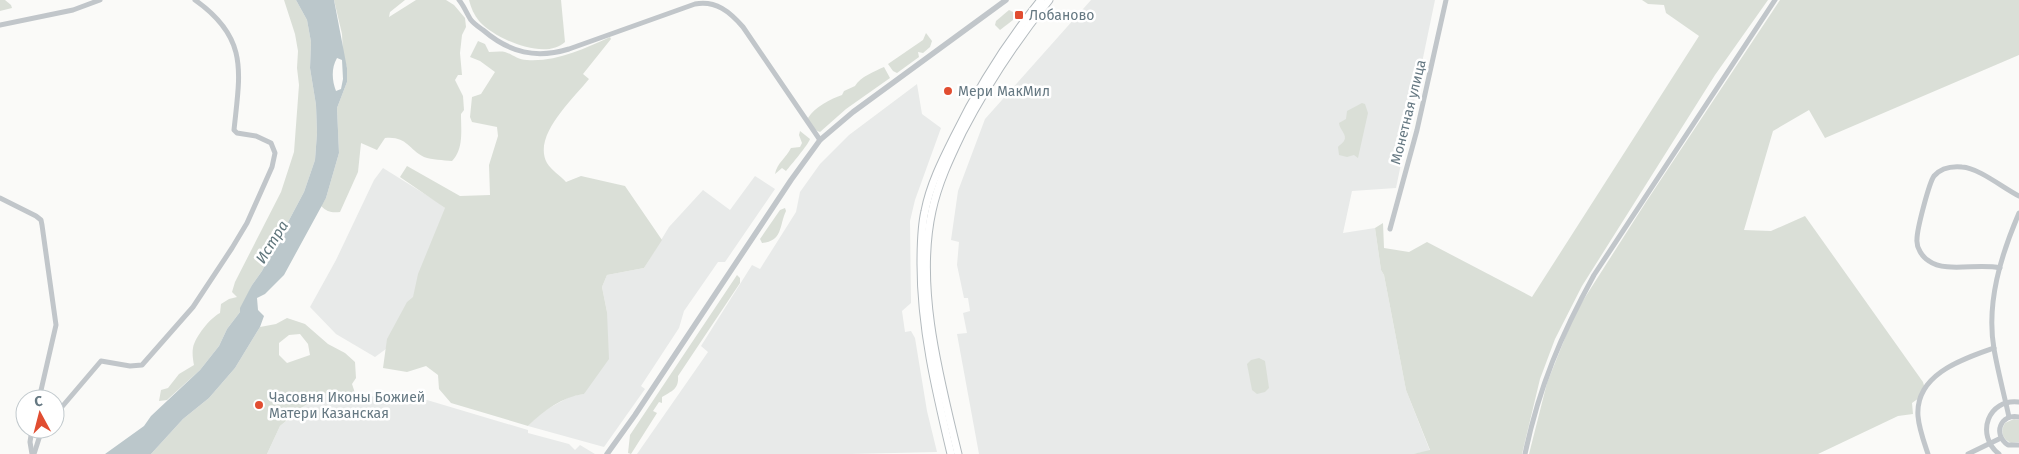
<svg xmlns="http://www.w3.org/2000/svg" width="2019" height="454" font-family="'Fira Sans',sans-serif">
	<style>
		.built { fill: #e8eae9 }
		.green { fill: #dadfd7; fill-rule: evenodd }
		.water { fill: #bbc7cb; fill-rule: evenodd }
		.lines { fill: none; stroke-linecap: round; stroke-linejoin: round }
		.secondary-casing { stroke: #b3babe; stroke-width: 9 }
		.minor { stroke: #c1c6ca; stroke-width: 5 }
		.tertiary { stroke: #c1c6ca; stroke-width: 5.5 }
		.secondary { stroke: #fff; stroke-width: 7 }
		.poi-dot { fill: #e14d31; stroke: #fff; stroke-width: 2 }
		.labels { text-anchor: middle; stroke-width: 5; stroke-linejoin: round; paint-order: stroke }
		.poi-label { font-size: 14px; fill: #657882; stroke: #fff; text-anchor: start }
		.street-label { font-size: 14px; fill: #657882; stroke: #fff }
		.water-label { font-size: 15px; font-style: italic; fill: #60767c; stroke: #fff }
	</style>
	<rect width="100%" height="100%" fill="#fafaf8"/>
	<!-- built -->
	<g class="built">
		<polygon points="1091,0 1435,0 1396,188 1352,191 1343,233 1375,228 1381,270 1384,275 1406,390 1430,451 1413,454 979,454 957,334 967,333 963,313 970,311 968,298 964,298 957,265 959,242 951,240 958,191 985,119"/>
		<polygon points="917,84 922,114 941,128 915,200 910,221 911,303 902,311 905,332 911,331 915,338 927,411 937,452 851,454 637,454 708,352 701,346 752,265 760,269 796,212 800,192 820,164 849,135"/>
		<polygon points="383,168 436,201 488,242 440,309 375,357 336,334 310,307 336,260 374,180"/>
		<polygon points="755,176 775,189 725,262 718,262 684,311 679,328 641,386 645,389 604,447 528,426 542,412 571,396 584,394 607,312 602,287 607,275 644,268 669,227 703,190 730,210"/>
		<polygon points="320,393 427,400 528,430 528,433 569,444 575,450 580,445 595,454 267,454 280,426"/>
	</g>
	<!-- green -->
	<g class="green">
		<polygon points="0,0 5,0 11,5 12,8 0,11"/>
		<path d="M284,0H296L307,20L311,42L310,68L316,105L317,133L315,160L304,192L262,271L252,285L240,312L227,329L219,346L200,370L167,400L159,401L161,390L168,388L179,374L194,365C193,360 192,353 193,348C195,337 210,318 220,313L221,304L229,299L237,297L232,292L235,282L281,192L294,152L299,85L297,68L298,51L295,34Z"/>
		<path d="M334,0H405L390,12L389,17L416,0H446L454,5L465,18L466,27L462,35L460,53L462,75H458L455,80L463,96L464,110L461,114C461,130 464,149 452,161C443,160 432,160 424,157C408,149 407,136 385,138L377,150L361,143L358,172L340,212C332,213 327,212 321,206L326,198L339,153L337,108L347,82V68L343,54L342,34Z"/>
		<path d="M469,0H561L565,42C545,61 495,39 479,21C474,15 471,8 469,0Z"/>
		<polygon points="1642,0 1768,0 1715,75 1582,286 1555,339 1540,379 1522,454 1413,454 1430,450 1406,390 1384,275 1381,270 1375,228 1383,223 1384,248 1409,252 1427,242 1532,297 1699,36 1666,13 1664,5 1648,4"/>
		<polygon points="1780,0 2019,0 2019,55 1825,138 1809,110 1773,131 1744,230 1771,231 1805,216 1923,382 1925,389 1919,398 1912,403 1913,414 1898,416 1818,454 1529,454 1547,383 1575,313 1646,202"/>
		<polygon points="1009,10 1013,12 1013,20 1000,30 995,25 996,21"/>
		<polygon points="926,33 932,41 930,47 923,53 918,52 919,57 897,73 893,71 888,64 923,40"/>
		<path d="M610,37L611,39L583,74L589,79C573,99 532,136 547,163C551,170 561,176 566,182L581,176L625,186L662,240L644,268L607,275L602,287L607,312L609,359L584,394C562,397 544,410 528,426L451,403L439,389L438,375L426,366L407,372L383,368L387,339L407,302L413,297L418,274L445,208L400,177L407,166L460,196L490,195L489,165L498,136L497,127L472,122L470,117L472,97L481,94L495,72L480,61L470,57L478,41L485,44L489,52C494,52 500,51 505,52C512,54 518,60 527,60C556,62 584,49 610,37Z"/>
		<path d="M884,67L890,78L846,109L820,132C813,130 810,124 808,118C815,107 830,99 842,95L844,91L855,86C860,77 875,71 884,67Z"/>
		<path d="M1362,103L1365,104L1368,113L1358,158L1354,155L1347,157L1339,155L1338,147C1339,145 1342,144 1344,141C1348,135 1339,129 1339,123L1346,119L1347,111Z"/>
		<path d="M800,131L810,139C808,145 791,165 786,171L782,168L775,174C777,163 786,158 791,148L800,147L802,143L799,135Z"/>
		<path d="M785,208L786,211C779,226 783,241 762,243L760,239L780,210Z"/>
		<path d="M737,275L740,278V283L678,376C679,389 672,391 662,397V403L659,402L653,411L657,413L631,454L628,453L630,435Z"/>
		<path d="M287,318L305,324L328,344L345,353L355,362L356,378L352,384L356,396L320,393L280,426L267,454H151L183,419L209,398L235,368L260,327L276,324ZM300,334L308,344L310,355L287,363L279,355V343L289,335Z"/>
		<polygon points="1259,358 1265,361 1269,388 1265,392 1257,394 1252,390 1247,364 1251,360"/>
		<path d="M2014,419L2019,420V442L2011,443C2002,439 2000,431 2005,423Z"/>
	</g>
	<!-- water -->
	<path class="water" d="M296,0H334L347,68V82L337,108L339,153L326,198L284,275L265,294L257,298L258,310L264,316L260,327L235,368L209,398L183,419L151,454H105L144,426L151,416L200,370L219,346L227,329L240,312V308L252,285L262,271L304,192L315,160L317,133L316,105L310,68L311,42L307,20ZM337,58L342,60L343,79L341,89L336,91C332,81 331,68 337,58Z"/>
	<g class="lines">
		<!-- secondary casing -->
		<g class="secondary-casing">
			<g id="secondary">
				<path d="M951,454C936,391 921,329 921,264C921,246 921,228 925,211C930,185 942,161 954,137C978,88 1006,43 1041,0"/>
				<path d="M958,454C940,379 915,288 932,211C938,183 950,158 962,133C987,85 1015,42 1049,0"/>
			</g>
		</g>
		<!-- minor -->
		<g class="minor">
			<path d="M459,0C464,6 467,14 471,20C474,24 479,27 483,30C510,53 536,59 569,49L695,4C716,0 730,12 743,27L820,140"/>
			<polyline points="0,25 73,10 100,0"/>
			<polyline points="0,198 36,216 41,220 42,225 56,325 39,399"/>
			<polyline points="1390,229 1417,130 1446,0"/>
			<path d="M2000,268C1979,263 1945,273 1929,261C1922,257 1916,247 1917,239C1917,229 1929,183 1934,176C1941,168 1951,166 1962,167C1979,168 2003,188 2019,196"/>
			<path d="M55,415L101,361L130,366L142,365L193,307L232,248L247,223L272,167L275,153L271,143L256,136L237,133L234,130C240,72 249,38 195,0"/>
			<path d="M2009,417C2004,394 1998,372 1994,349C1986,303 2001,255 2019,213"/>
			<path d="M2019,417C2001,413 1992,434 2008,445H2019"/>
			<polyline points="32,454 30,442 32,429"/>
			<polyline points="34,454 42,429"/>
			<path d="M1525,454C1539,387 1561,335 1594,275L1775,0"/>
			<path d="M1928,454C1924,442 1919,429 1918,416C1915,374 1963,359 1994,348"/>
			<polyline points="1968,454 2001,438"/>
			<path d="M1999,454C1975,435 1988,398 2019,402"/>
		</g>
		<!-- tertiary -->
		<polyline class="tertiary" points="607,454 635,415 791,180 820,140 853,112 1006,0"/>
		<!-- secondary -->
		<use href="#secondary" class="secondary"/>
	</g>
	<!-- markers -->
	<g class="poi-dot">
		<rect x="1014" y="10" width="10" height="10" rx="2.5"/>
		<circle cx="948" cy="91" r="5"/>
		<circle cx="259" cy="405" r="5"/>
	</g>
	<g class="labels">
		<!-- poi labels -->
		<g class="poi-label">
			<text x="1029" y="20">Лобаново</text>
			<text x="958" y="96">Мери МакМил</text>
			<text x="269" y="402">Часовня Иконы Божией<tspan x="269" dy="16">Матери Казанская</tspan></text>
		</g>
		<!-- street labels -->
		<g class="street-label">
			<text transform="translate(1408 112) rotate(-76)" y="5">Монетная улица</text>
		</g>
		<!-- water labels -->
		<g class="water-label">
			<text transform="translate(272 242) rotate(-58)" y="5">Истра</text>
		</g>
	</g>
	<!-- north arrow -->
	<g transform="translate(40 414) rotate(353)"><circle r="24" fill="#ffffff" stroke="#c1c9cd"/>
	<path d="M0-4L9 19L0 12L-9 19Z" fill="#e14d31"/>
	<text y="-8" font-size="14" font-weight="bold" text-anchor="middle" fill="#657882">С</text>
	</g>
</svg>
